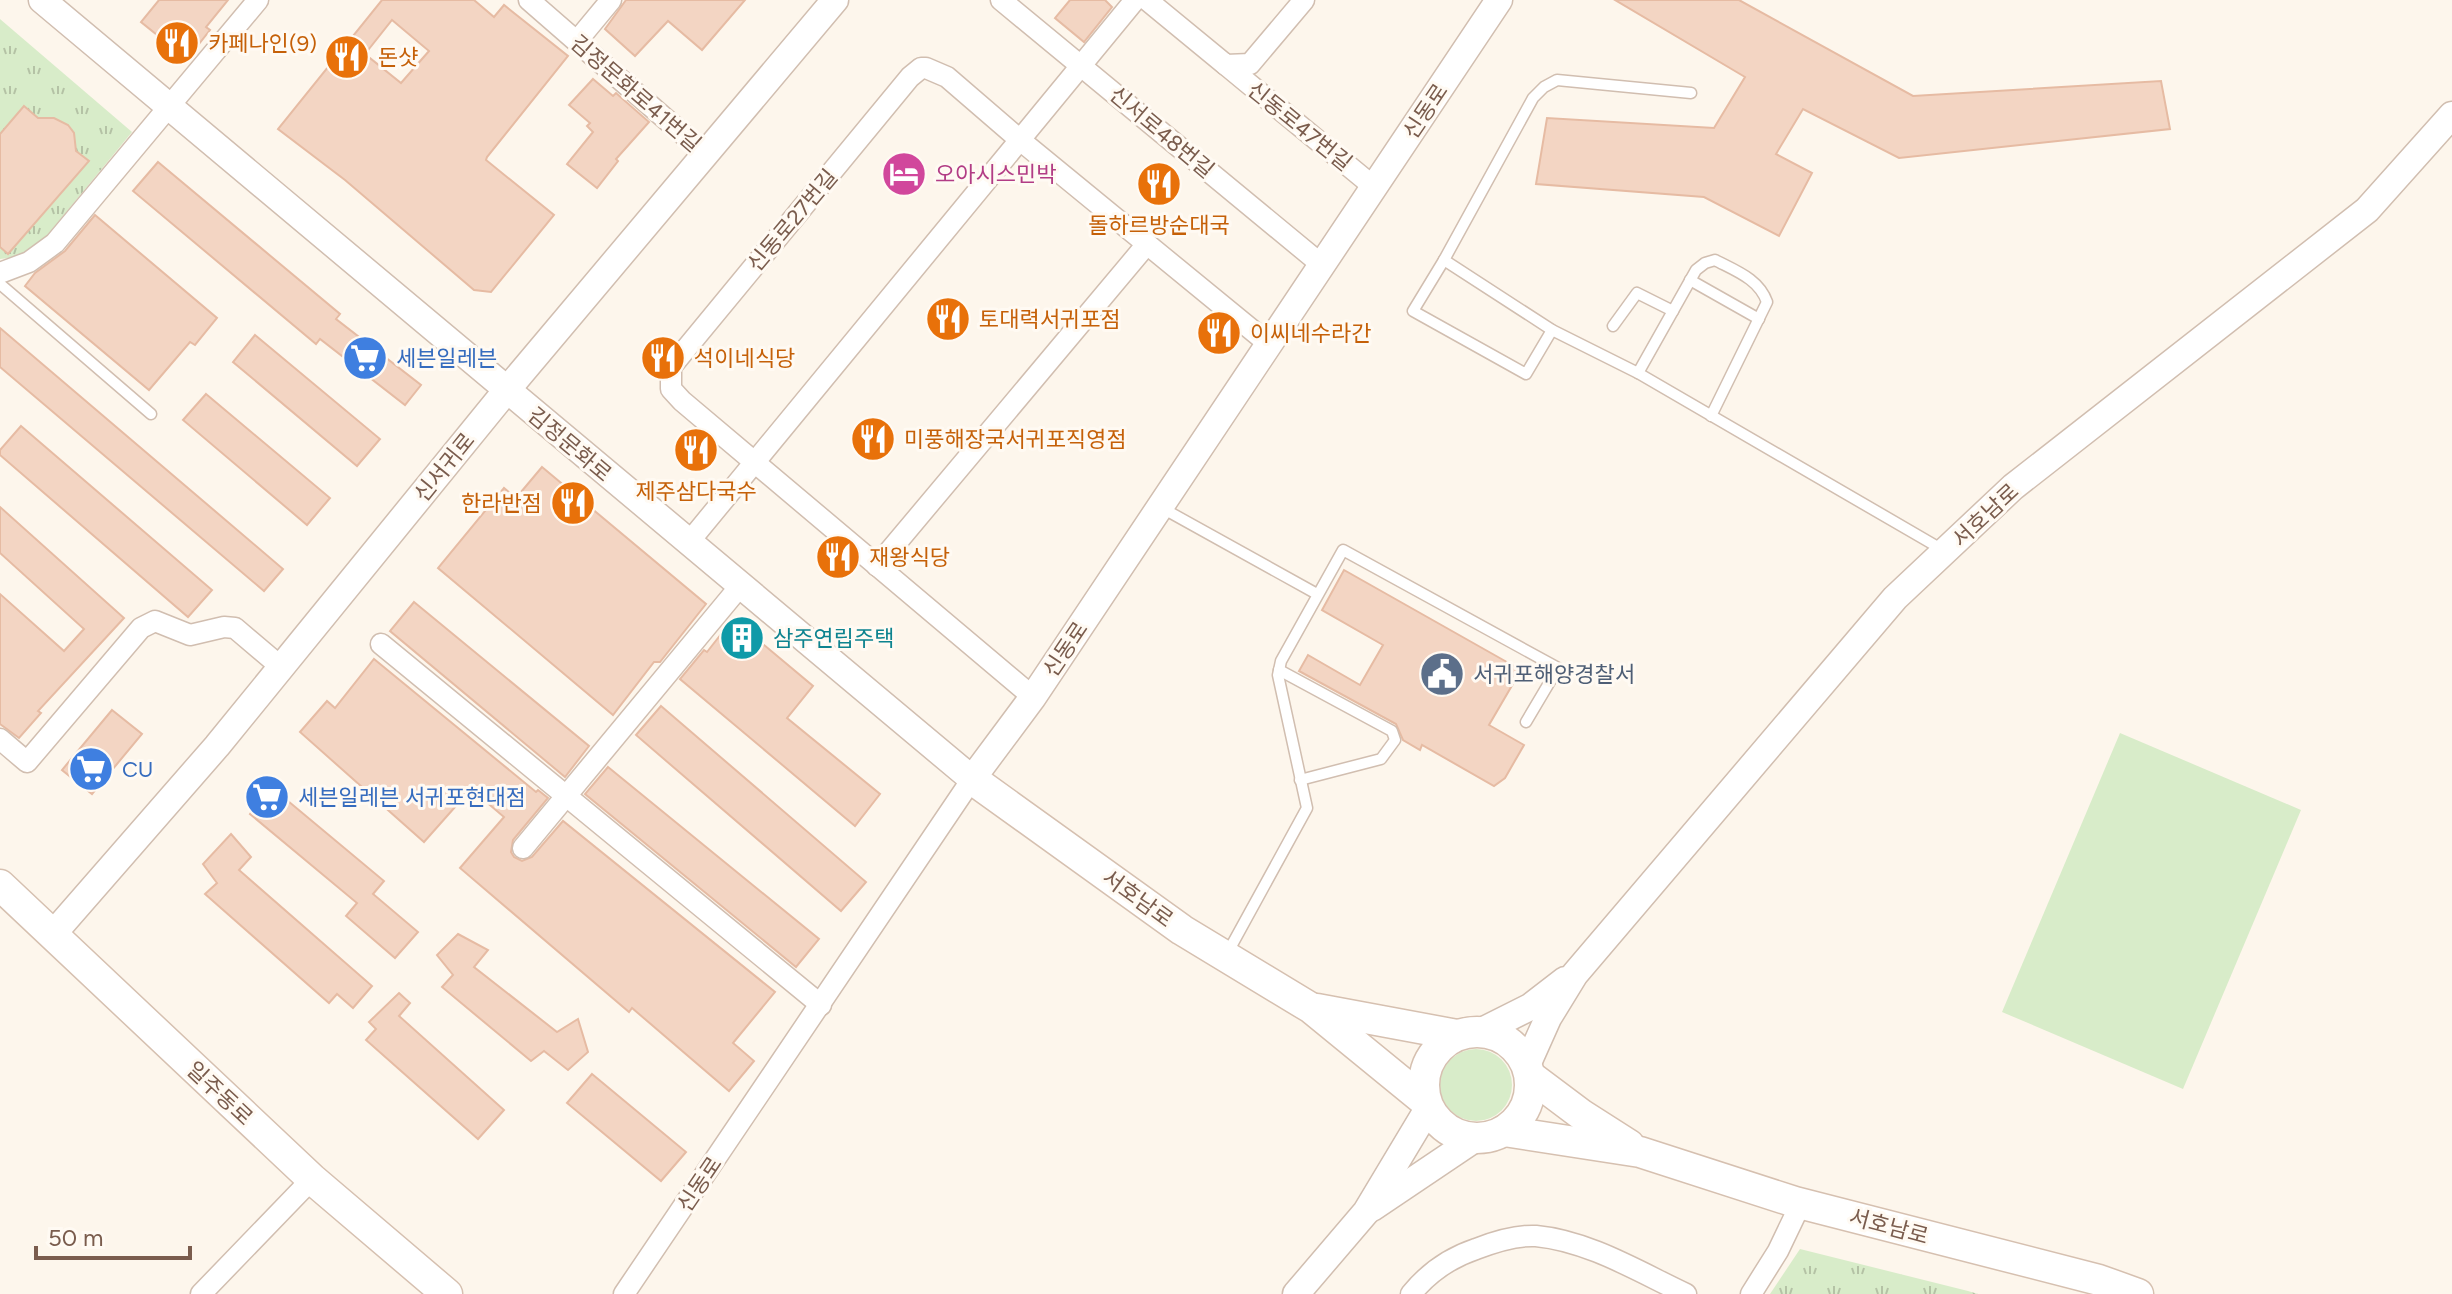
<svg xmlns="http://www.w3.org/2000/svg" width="2452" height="1294" font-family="Figtree,'Noto Sans KR',sans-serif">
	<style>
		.green { fill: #d8ecc9 }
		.park { fill: url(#park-tufts) }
		.building { fill: #f3d5c3; stroke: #e6bba3; stroke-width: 2; fill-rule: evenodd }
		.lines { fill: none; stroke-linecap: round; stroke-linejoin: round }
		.service-casing { stroke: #d1beb0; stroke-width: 13 }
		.minor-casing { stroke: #d1beb0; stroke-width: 23 }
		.tertiary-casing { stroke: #d1beb0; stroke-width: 29 }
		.secondary-casing { stroke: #d6c0b0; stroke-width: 33 }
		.service { stroke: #fff; stroke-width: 10 }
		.minor { stroke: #fff; stroke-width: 20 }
		.tertiary { stroke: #fff; stroke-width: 26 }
		.secondary { stroke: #fff; stroke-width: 30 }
		.labels { text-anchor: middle; stroke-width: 6; stroke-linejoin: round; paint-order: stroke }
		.food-label { font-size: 22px; fill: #c56008; stroke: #fffaf3; text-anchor: start }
		.street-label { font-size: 22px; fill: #7a5c4d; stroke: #fffaf3 }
		.hotel-label { font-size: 22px; fill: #b23c85; stroke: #fffaf3; text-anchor: start }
		.shop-label { font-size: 22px; fill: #366cbe; stroke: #fffaf3; text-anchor: start }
		.culture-label { font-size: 22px; fill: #0d838f; stroke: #fffaf3; text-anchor: start }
		.service-label { font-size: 22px; fill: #4e5e75; stroke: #fffaf3; text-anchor: start }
	</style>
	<defs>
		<pattern id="park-tufts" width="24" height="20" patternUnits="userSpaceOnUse" patternTransform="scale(2)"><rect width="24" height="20" fill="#d8ecc9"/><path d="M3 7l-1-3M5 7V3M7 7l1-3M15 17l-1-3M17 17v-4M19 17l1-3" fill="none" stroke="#b4c2a5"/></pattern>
	</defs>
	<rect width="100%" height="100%" fill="#fdf6ec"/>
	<!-- green -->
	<g class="green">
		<polygon points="2120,733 2301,810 2183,1089 2002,1012"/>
		<circle cx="1476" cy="1085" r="36"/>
	</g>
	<!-- park -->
	<g class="park">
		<polygon points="0,19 132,132 45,238 17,257 0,259"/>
		<polygon points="1800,1249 1968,1291 1978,1294 1770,1294"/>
	</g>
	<!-- building -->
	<g class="building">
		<polygon points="159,0 228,0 206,27 210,30 187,59 141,22"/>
		<path d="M382,0H474L494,17L504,5L568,56L487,157L486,160L554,215L491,292L474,290L345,180L278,129ZM392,20L429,51L401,83L365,54Z"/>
		<polygon points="626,0 745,0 702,50 668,21 635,56 605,29"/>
		<polygon points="1070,0 1105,0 1112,7 1084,42 1055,18"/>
		<polygon points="1615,0 1739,0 1913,96 2161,81 2170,129 1899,158 1803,109 1776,154 1812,173 1779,236 1704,197 1536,184 1547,118 1714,128 1745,77"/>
		<polygon points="593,79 613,96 616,93 649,122 616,159 618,161 597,188 567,164 593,132 587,126 590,123 569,105"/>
		<polygon points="24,106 38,118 54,118 68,125 74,133 76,151 89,161 8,254 0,247 0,134"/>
		<polygon points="158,162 340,314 336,319 421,385 405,405 320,339 316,344 133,191"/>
		<polygon points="95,215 217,318 195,345 190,342 149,390 25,286 35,273 65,251"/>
		<polygon points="0,328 283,569 264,591 0,367"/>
		<polygon points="255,335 380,439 357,466 233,362"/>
		<polygon points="206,394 330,498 307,525 183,420"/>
		<polygon points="21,426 212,590 188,617 0,455 0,450"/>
		<polygon points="542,467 706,604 660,662 654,662 613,715 438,568 504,488 516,498"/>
		<polygon points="0,507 124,618 38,711 41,713 19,738 0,724 0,594 64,651 84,629 0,553"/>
		<polygon points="1344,570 1521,670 1489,725 1524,745 1505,778 1494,786 1422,745 1420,750 1403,740 1396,724 1299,671 1308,655 1360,685 1383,645 1322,610"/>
		<polygon points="414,602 589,746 565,777 390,631"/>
		<polygon points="733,619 813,686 787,718 880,794 855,826 680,679 704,650 707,652"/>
		<polygon points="374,659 536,792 538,790 548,798 513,840 511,852 514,857 522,861 532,857 563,821 775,992 733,1043 754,1061 729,1091 632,1008 629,1012 460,868 504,817 471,789 424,842 300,732 327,701 335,708"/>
		<polygon points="661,706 866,882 841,911 636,735"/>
		<polygon points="112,710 142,734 92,794 62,770"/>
		<polygon points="608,767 819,939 796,967 585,794"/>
		<polygon points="270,786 384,881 373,894 418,932 395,958 346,916 357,903 250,814"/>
		<polygon points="231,834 251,857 239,870 372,986 353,1008 337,994 329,1003 205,894 217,883 203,864"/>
		<polygon points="458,934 488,950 474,967 557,1032 578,1019 588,1052 568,1070 544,1051 531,1061 442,987 453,975 437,955"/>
		<polygon points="399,993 410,1003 399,1016 504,1110 478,1139 366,1040 376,1029 369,1022"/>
		<polygon points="592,1074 686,1152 661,1181 567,1103"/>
	</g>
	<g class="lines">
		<!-- service casing -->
		<g class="service-casing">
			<g id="service">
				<polyline points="1691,93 1557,80 1544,87 1533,98 1444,260 1552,330 1638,373 1943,550"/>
				<polyline points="1444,260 1413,311 1526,374 1552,330"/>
				<polyline points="1690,280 1759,319"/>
				<polyline points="0,284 151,414"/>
				<polyline points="1613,326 1637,293 1673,311"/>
				<path d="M1638,373L1696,270L1705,263L1715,260C1736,271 1759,279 1767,302L1711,416"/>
				<polyline points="1162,508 1317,594"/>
				<polyline points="1279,670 1392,731 1395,740 1381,759 1300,780"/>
				<polyline points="1228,952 1307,808 1278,675 1281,661 1343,550 1558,668 1526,722"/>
			</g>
		</g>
		<!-- minor casing -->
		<g class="minor-casing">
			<g id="minor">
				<polyline points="529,0 707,155"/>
				<polyline points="1001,0 1322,265"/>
				<polyline points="1147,0 1226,65 1250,64 1304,0"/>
				<polyline points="577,41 611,0"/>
				<polyline points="1226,65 1374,187"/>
				<polyline points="0,273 29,262 55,243 258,0"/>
				<polyline points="689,542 1135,0"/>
				<polyline points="877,566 1147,244"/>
				<polyline points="381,644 821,1005"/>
				<polyline points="1033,697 682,401 671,389 671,367 910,77 921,68 926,68 947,77 1020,140 1269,344"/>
				<polyline points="0,739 27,762 141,628 155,621 190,635 224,627 235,628 281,667"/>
				<polyline points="523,848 741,585"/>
				<polyline points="201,1294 312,1179"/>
				<polyline points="624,1294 972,779"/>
				<path d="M1411,1294C1429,1272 1449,1258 1476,1249C1494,1242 1517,1235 1536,1236C1589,1241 1639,1272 1686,1294"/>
				<polyline points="1751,1294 1778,1251 1801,1203"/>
			</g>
		</g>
		<!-- tertiary casing -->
		<g class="tertiary-casing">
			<g id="tertiary">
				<polyline points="42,0 972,779 1033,697 1499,0"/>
				<polyline points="53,934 217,746 506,391 835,0"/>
				<polyline points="1482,1031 1530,1007 1565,980"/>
				<polyline points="1527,1065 1548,1018 1575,974 1895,598 2013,487 2367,210 2452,115"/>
				<polyline points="1372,1208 1476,1138"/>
				<polyline points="1296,1294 1366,1212 1429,1107"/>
			</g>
		</g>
		<!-- secondary casing -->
		<g class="secondary-casing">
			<g id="secondary">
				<polyline points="972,779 1182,930 1311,1008 1426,1102"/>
				<polyline points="0,885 312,1179 447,1294"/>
				<polyline points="1317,1009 1457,1035"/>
				<circle cx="1477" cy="1085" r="53"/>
				<polyline points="1530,1076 1582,1115 1629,1145"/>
				<polyline points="1504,1131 1640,1152 1795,1202 2099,1280 2138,1294"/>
			</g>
		</g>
		<!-- service -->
		<use href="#service" class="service"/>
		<!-- minor -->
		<use href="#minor" class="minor"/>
		<!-- tertiary -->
		<use href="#tertiary" class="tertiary"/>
		<!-- secondary -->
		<use href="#secondary" class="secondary"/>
	</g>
	<!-- icons -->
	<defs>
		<g id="restaurant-disc" transform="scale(2.3)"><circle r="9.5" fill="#e8710a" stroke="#fffaf3"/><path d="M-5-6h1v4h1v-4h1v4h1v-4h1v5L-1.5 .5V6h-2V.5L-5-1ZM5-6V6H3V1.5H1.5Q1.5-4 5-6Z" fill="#fff"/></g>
		<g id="hotel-disc" transform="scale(2.3)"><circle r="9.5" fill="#d1479c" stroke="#fffaf3"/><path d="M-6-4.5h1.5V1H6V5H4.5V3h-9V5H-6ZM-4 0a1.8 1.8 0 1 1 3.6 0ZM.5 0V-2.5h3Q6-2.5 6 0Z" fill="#fff"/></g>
		<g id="supermarket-disc" transform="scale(2.3)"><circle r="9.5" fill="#3f7fe0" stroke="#fffaf3"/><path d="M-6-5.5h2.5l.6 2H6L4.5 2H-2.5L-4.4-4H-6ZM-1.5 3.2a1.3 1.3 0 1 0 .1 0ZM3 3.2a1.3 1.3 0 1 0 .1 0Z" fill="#fff"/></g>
		<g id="building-disc" transform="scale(2.3)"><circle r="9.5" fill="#0f9aa8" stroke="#fffaf3"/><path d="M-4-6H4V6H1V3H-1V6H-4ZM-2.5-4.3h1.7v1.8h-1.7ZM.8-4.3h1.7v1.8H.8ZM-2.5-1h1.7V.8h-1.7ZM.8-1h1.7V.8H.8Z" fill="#fff"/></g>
		<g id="civic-disc" transform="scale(2.3)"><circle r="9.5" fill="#5c6f8a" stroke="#fffaf3"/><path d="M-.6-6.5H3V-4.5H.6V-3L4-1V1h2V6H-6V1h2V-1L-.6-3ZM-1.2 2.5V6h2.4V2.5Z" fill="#fff"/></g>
	</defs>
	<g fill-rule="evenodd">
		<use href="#restaurant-disc" x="177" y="43"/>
		<use href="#restaurant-disc" x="347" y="57"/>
		<use href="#hotel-disc" x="904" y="174"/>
		<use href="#restaurant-disc" x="1159" y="184"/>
		<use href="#restaurant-disc" x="948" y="319"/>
		<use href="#restaurant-disc" x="1219" y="333"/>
		<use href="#supermarket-disc" x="365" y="358"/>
		<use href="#restaurant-disc" x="663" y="358"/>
		<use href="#restaurant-disc" x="873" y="439"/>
		<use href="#restaurant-disc" x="696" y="450"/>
		<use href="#restaurant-disc" x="573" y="503"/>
		<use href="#restaurant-disc" x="838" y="557"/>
		<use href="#building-disc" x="742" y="638"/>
		<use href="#civic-disc" x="1442" y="674"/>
		<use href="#supermarket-disc" x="91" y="769"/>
		<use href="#supermarket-disc" x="267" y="797"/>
	</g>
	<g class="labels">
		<!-- food labels -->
		<g class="food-label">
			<text x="208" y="51">카페나인(9)</text>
			<text x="378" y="65">돈샷</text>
			<text x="1159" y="233" text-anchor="middle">돌하르방순대국</text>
			<text x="979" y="327">토대력서귀포점</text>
			<text x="1250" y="341">이씨네수라간</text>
			<text x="694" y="366">석이네식당</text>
			<text x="904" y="447">미풍해장국서귀포직영점</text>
			<text x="696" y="499" text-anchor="middle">제주삼다국수</text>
			<text x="542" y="511" text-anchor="end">한라반점</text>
			<text x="869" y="565">재왕식당</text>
		</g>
		<!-- street labels -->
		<g class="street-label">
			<text transform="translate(636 93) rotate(41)" y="8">김정문화로41번길</text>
			<text transform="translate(1425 111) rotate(-56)" y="8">신동로</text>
			<text transform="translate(1300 126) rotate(39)" y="8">신동로47번길</text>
			<text transform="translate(1162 132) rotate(40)" y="8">신서로48번길</text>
			<text transform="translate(792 220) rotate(-50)" y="8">신동로27번길</text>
			<text transform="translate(570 444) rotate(40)" y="8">김정문화로</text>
			<text transform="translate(444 467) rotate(-51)" y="8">신서귀로</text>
			<text transform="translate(1985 515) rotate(-43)" y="8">서호남로</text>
			<text transform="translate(1065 649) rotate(-56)" y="8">신동로</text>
			<text transform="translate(1138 898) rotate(36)" y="8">서호남로</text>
			<text transform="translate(220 1093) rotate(43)" y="8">일주동로</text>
			<text transform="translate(699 1184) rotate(-56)" y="8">신동로</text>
			<text transform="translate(1889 1226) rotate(15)" y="8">서호남로</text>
		</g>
		<!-- hotel labels -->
		<g class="hotel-label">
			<text x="935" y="182">오아시스민박</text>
		</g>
		<!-- shop labels -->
		<g class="shop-label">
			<text x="396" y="366">세븐일레븐</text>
			<text x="122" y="777">CU</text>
			<text x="298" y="805">세븐일레븐 서귀포현대점</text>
		</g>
		<!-- culture labels -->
		<g class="culture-label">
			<text x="773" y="646">삼주연립주택</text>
		</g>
		<!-- service labels -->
		<g class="service-label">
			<text x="1473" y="682">서귀포해양경찰서</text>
		</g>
	</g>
	<!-- scale -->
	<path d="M36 1246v12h154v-12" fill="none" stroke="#7a5c4d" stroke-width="4"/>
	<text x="48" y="1246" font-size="24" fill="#7a5c4d" stroke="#fffaf3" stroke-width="6" paint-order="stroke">50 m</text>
</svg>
